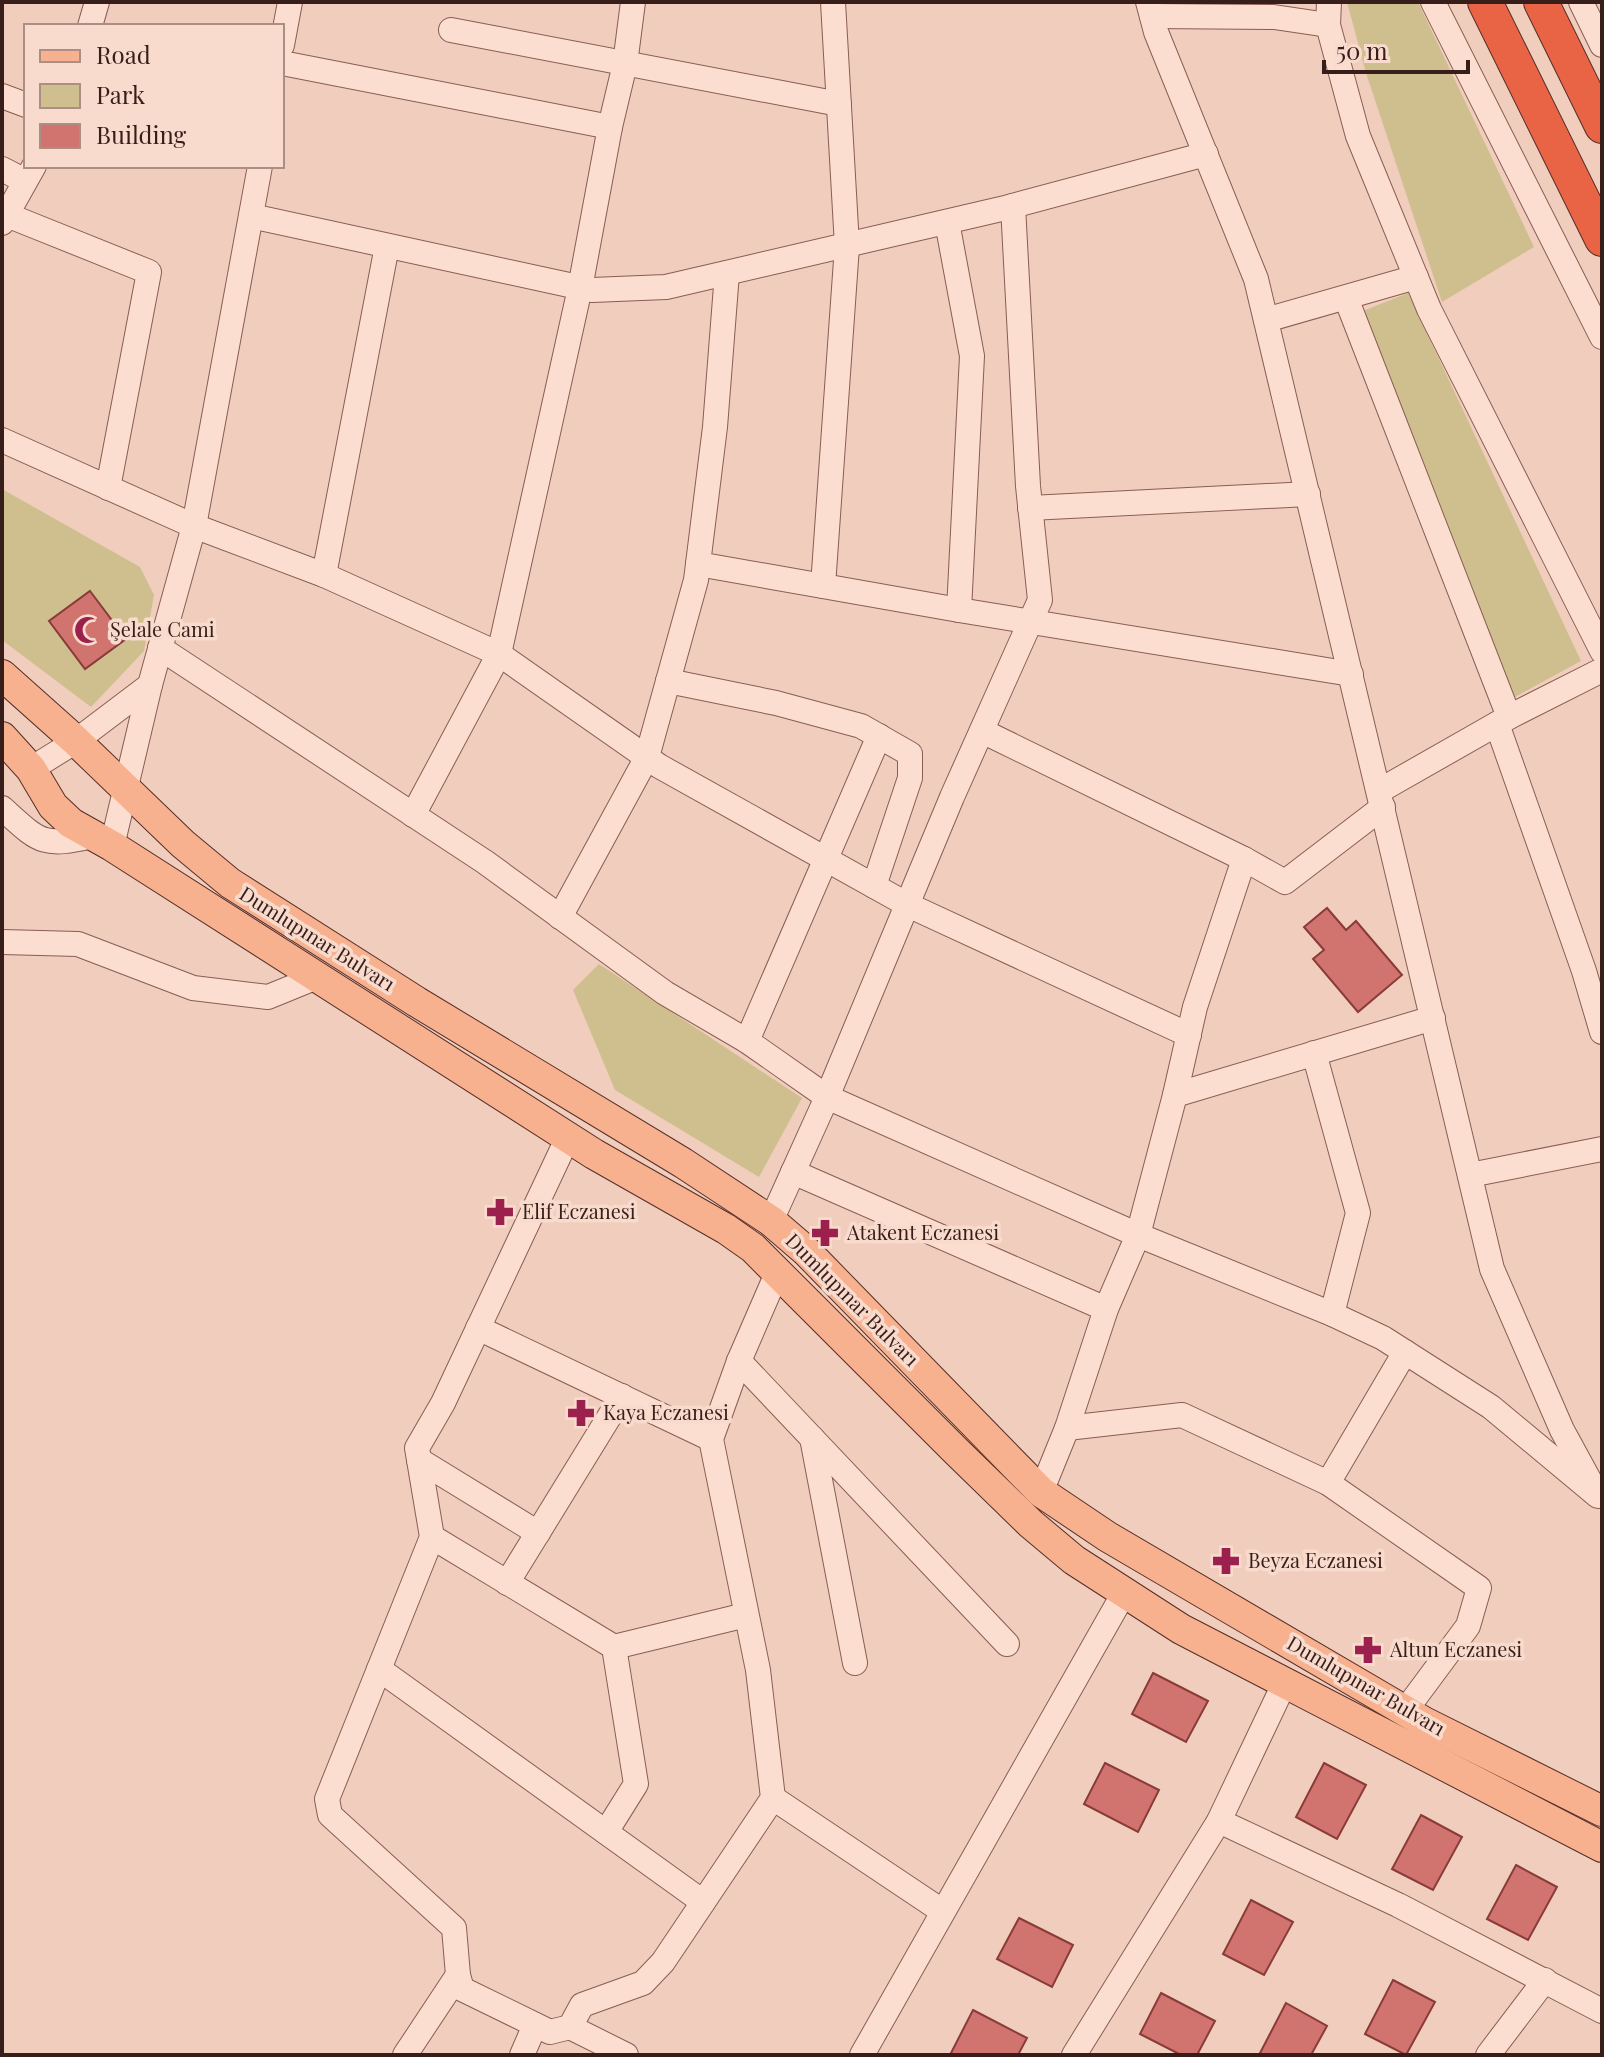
<svg xmlns="http://www.w3.org/2000/svg" width="1604" height="2057" font-family="'Playfair Display',serif">
	<style>
		.green { fill: #cfbf8f }
		.building { fill: #d1746f; stroke: #893b39; stroke-width: 2 }
		.lines { fill: none; stroke-linecap: round; stroke-linejoin: round }
		.minor-casing { stroke: #895d54; stroke-width: 26 }
		.major-casing { stroke: #562e29; stroke-width: 32 }
		.highway-casing { stroke: #562e29; stroke-width: 36 }
		.minor { stroke: #fbdecf; stroke-width: 24 }
		.major { stroke: #f8b18f; stroke-width: 30 }
		.highway { stroke: #e86444; stroke-width: 34 }
		.labels { text-anchor: middle; stroke-width: 7; stroke-linejoin: round; paint-order: stroke }
		.poi-label { font-size: 20px; fill: #371e1a; stroke: #f8dbcc; text-anchor: start }
		.street-label { font-size: 20px; fill: #371e1a; stroke: #f8dbcc }
	</style>
	<rect width="100%" height="100%" fill="#f0cdbc"/>
	<!-- green -->
	<g class="green">
		<polygon points="1347,2 1418,2 1534,247 1442,302 1366,73"/>
		<polygon points="1408,293 1581,661 1513,698 1363,311"/>
		<polygon points="2,489 140,567 154,595 144,651 91,707 2,640"/>
		<polygon points="599,964 802,1098 759,1177 615,1090 573,990"/>
	</g>
	<!-- building -->
	<g class="building">
		<polygon points="90,591 126,639 85,669 49,621"/>
		<polygon points="1327,908 1346,930 1356,921 1402,975 1358,1012 1313,959 1324,950 1304,927"/>
		<polygon points="1153,1673 1208,1701 1186,1742 1132,1714"/>
		<polygon points="1105,1763 1159,1790 1138,1832 1084,1804"/>
		<polygon points="1324,1763 1366,1785 1337,1839 1296,1817"/>
		<polygon points="1421,1815 1462,1837 1433,1890 1392,1869"/>
		<polygon points="1516,1865 1557,1887 1528,1940 1487,1919"/>
		<polygon points="1251,1900 1293,1922 1264,1975 1223,1954"/>
		<polygon points="1019,1918 1073,1945 1052,1987 997,1959"/>
		<polygon points="1393,1980 1435,2002 1406,2055 1365,2034"/>
		<polygon points="1161,1993 1215,2021 1197,2055 1181,2055 1140,2034"/>
		<polygon points="1286,2003 1327,2026 1311,2055 1259,2055"/>
		<polygon points="973,2010 1027,2038 1018,2055 950,2055"/>
	</g>
	<g class="lines">
		<!-- minor casing -->
		<g class="minor-casing">
			<g id="minor">
				<polyline points="1148,2 1156,32 1256,279 1492,1269 1562,1430 1592,1485"/>
				<polyline points="1329,2 1328,25 1358,136 1429,309 1602,651"/>
				<polyline points="1433,2 1602,337"/>
				<polyline points="1581,2 1602,45"/>
				<polyline points="1152,16 1274,17 1328,25"/>
				<polyline points="90,26 97,2"/>
				<polyline points="451,30 839,104"/>
				<polyline points="282,45 290,2"/>
				<polyline points="282,63 610,127"/>
				<polyline points="2,96 26,105"/>
				<polyline points="2,169 25,181"/>
				<polyline points="7,215 149,272 108,488"/>
				<polyline points="251,216 592,290 666,287 1001,209 1206,154"/>
				<polyline points="947,222 972,356 959,610"/>
				<polyline points="2,223 34,166"/>
				<polyline points="1346,298 1509,717"/>
				<polyline points="1266,320 1416,277"/>
				<polyline points="2,440 194,526 324,575 499,654 659,766 908,905 1189,1035"/>
				<polyline points="1030,508 1308,494"/>
				<polyline points="698,564 959,610 1351,674"/>
				<polyline points="324,575 387,246"/>
				<polyline points="823,586 847,246 833,2"/>
				<polyline points="160,648 485,862 665,993 747,1041 827,1097 1138,1235 1332,1314 1383,1338 1491,1407 1598,1496 1602,1491"/>
				<polyline points="668,681 776,703 861,726 910,754 910,778 874,886"/>
				<polyline points="1497,724 1584,971 1602,1032"/>
				<polyline points="982,731 1244,859 1285,882 1383,807"/>
				<polyline points="31,769 76,741 150,685 194,526 260,166"/>
				<polyline points="1379,791 1509,717 1602,670"/>
				<path d="M2,808C39,841 41,848 92,836"/>
				<polyline points="413,815 499,654 580,288 610,127 625,64 633,2"/>
				<polyline points="112,846 150,685"/>
				<polyline points="560,917 647,757 696,580 715,427 727,273"/>
				<polyline points="2,942 78,944 193,988 268,997 317,977"/>
				<polyline points="747,1041 879,736"/>
				<polyline points="1314,1053 1358,1213 1332,1314"/>
				<polyline points="1175,1095 1433,1018"/>
				<polyline points="568,1137 443,1403 417,1448 432,1537 327,1799 330,1815 454,1928 458,1975 462,1989 550,2032 570,2027 582,2005 643,1983 663,1962 773,1798 758,1670 711,1439 739,1361 778,1271"/>
				<polyline points="793,1172 1106,1309"/>
				<polyline points="1470,1175 1602,1149"/>
				<polyline points="771,1221 827,1097 952,797 1040,600 1028,486 1013,206"/>
				<polyline points="478,1328 711,1439"/>
				<polyline points="739,1361 1007,1644"/>
				<polyline points="1067,1428 1182,1415 1328,1483 1479,1588 1468,1626 1405,1711"/>
				<polyline points="812,1438 855,1663"/>
				<polyline points="419,1460 538,1533"/>
				<polyline points="1328,1483 1405,1352"/>
				<polyline points="1041,1492 1067,1428 1106,1309 1138,1235 1175,1095 1195,1007 1244,859"/>
				<polyline points="432,1537 614,1647 746,1615"/>
				<polyline points="507,1583 622,1396"/>
				<polyline points="379,1669 703,1902"/>
				<polyline points="773,1798 942,1911"/>
				<polyline points="1219,1821 1398,1905 1602,2011"/>
				<polyline points="606,1832 636,1784 614,1647"/>
				<polyline points="570,2027 626,2055"/>
				<polyline points="405,2055 458,1975"/>
				<polyline points="522,2055 535,2025"/>
				<polyline points="862,2055 1124,1593"/>
				<polyline points="1074,2055 1219,1821 1285,1682"/>
				<polyline points="1488,2055 1545,1980"/>
			</g>
		</g>
		<!-- major casing -->
		<g class="major-casing">
			<g id="major">
				<polyline points="2,675 76,741 183,844 230,883 417,1002 683,1163 771,1221 806,1251 1041,1492 1108,1537 1424,1722 1602,1811"/>
				<polyline points="2,737 31,769 53,806 71,823 112,846 594,1154 726,1229 753,1248 957,1452 1031,1524 1074,1560 1181,1629 1602,1847"/>
			</g>
		</g>
		<!-- highway casing -->
		<g class="highway-casing">
			<g id="highway">
				<polyline points="1485,2 1602,239"/>
				<polyline points="1541,2 1602,126"/>
			</g>
		</g>
		<!-- minor -->
		<use href="#minor" class="minor"/>
		<!-- major -->
		<use href="#major" class="major"/>
		<!-- highway -->
		<use href="#highway" class="highway"/>
	</g>
	<!-- icons -->
	<defs>
		<g id="mosque-bare" transform="scale(2.16)"><path d="M3.5-4.9A6 6 0 1 0 3.5 4.9A5 5 0 1 1 3.5-4.9Z" fill="#9c204e" stroke="#f8dbcc" stroke-width="2.5" paint-order="stroke"/></g>
		<g id="pharmacy-bare" transform="scale(2.16)"><path d="M-2-6h4v4h4v4h-4v4h-4v-4h-4v-4h4Z" fill="#9c204e" stroke="#f8dbcc" stroke-width="2.5" paint-order="stroke"/></g>
	</defs>
	<g fill-rule="evenodd">
		<use href="#mosque-bare" x="88" y="630"/>
		<use href="#pharmacy-bare" x="500" y="1212"/>
		<use href="#pharmacy-bare" x="825" y="1233"/>
		<use href="#pharmacy-bare" x="581" y="1413"/>
		<use href="#pharmacy-bare" x="1226" y="1561"/>
		<use href="#pharmacy-bare" x="1368" y="1650"/>
	</g>
	<g class="labels">
		<!-- poi labels -->
		<g class="poi-label">
			<text x="110" y="637">Şelale Cami</text>
			<text x="522" y="1219">Elif Eczanesi</text>
			<text x="847" y="1240">Atakent Eczanesi</text>
			<text x="603" y="1420">Kaya Eczanesi</text>
			<text x="1248" y="1568">Beyza Eczanesi</text>
			<text x="1390" y="1657">Altun Eczanesi</text>
		</g>
		<!-- street labels -->
		<g class="street-label">
			<text transform="translate(317 939) rotate(32)" y="7">Dumlupınar Bulvarı</text>
			<text transform="translate(852 1300) rotate(45)" y="7">Dumlupınar Bulvarı</text>
			<text transform="translate(1366 1686) rotate(30)" y="7">Dumlupınar Bulvarı</text>
		</g>
	</g>
	<!-- border -->
	<rect width="1604" height="2057" fill="none" stroke="#371e1a" stroke-width="8"/>
	<!-- legend -->
	<rect x="24" y="24" width="260" height="144" fill="#f8dbcc" stroke="#ab8f85" stroke-width="2"/>
	<rect x="40" y="50" width="40" height="12" fill="#f8b18f" stroke="#ab8f85" stroke-width="2"/>
	<text x="96" y="64" font-size="24" fill="#371e1a">Road</text>
	<rect x="40" y="84" width="40" height="24" fill="#cfbf8f" stroke="#ab8f85" stroke-width="2"/>
	<text x="96" y="104" font-size="24" fill="#371e1a">Park</text>
	<rect x="40" y="124" width="40" height="24" fill="#d1746f" stroke="#ab8f85" stroke-width="2"/>
	<text x="96" y="144" font-size="24" fill="#371e1a">Building</text>
	<!-- scale -->
	<path d="M1324 60v12h144v-12" fill="none" stroke="#371e1a" stroke-width="4"/>
	<text x="1336" y="60" font-size="24" fill="#371e1a" stroke="#f8dbcc" stroke-width="6" paint-order="stroke">50 m</text>
</svg>
